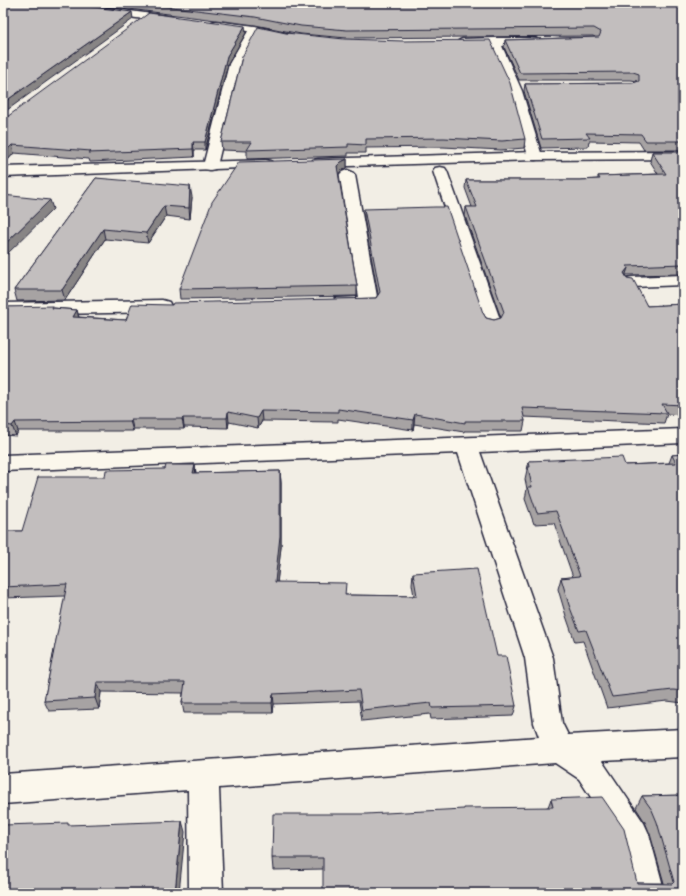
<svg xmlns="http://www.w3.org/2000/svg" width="686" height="896" font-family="'Shantell Sans',sans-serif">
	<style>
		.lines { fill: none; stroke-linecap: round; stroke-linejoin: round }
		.minor-casing { stroke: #22223b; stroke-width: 3 }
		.tertiary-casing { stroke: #22223b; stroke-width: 3 }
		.minor { fill: #fbf7ec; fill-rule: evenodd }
		.tertiary { fill: #fbf7ec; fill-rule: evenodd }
		.wall { fill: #a7a3a3; stroke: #22223b }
		.shaded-wall { fill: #888585; stroke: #22223b }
		.building { fill: #c2bebe; stroke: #22223b }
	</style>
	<rect width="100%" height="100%" fill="#f2eee5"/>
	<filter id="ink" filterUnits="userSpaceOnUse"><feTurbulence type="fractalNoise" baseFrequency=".025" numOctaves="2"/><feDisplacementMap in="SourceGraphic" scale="8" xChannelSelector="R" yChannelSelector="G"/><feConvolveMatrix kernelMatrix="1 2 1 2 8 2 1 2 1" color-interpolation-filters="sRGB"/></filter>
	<g filter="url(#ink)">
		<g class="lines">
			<!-- minor casing -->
			<g class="minor-casing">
				<g id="minor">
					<polygon points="39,3 69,3 175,17 181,20 175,23 44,6"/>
					<polygon points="216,21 255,26 290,34 292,36 290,38 286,39 258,33 241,64 217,166 215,169 210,170 205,169 203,166 229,64 248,31 212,26 210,24 212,22"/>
					<polygon points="494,38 535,38 539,40 541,42 539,44 535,46 502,46 522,91 542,156 540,159 535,160 530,159 528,156 510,91 490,46 462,47 458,45 456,43 458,41 462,39"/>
					<polygon points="440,167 445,168 447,171 501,322 499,326 492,328 485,326 483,322 433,171 435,168"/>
					<path d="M347,170L352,172L355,175L378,302L375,306C363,309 348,309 336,306L333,302L336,298L359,297L339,175L342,172Z"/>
					<polygon points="683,275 683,285 632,287 626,286 623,282 626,278 632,277"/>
					<polygon points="162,300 169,302 171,306 169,310 162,312 3,315 3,303"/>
					<polygon points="683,429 683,443 480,452 553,658 562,723 568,735 683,729 683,757 602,761 644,823 649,834 665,893 631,893 619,840 579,779 555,763 219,788 223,893 189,893 188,790 3,804 3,774 539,737 534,723 525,658 458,453 3,471 3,455"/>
				</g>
			</g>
			<!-- tertiary casing -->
			<g class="tertiary-casing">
				<g id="tertiary">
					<polygon points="683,151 683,159 535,160 318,167 313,166 311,163 313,160 318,159 535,152"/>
					<polygon points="266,160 271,161 273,164 271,167 3,177 3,167"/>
				</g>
			</g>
			<!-- minor -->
			<use href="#minor" class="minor"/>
			<!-- tertiary -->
			<use href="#tertiary" class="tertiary"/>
		</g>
		<!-- wall -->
		<g class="wall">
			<polygon points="82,3 683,3 683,150 644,150 639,142 589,141 588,147 541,148 524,91 525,84 633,83 637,81 631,80 519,80 504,47 505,40 595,37 593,36 347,38 301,34 255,25"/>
			<polygon points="246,33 228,64 205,150 194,150 194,157 90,162 89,159 14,153 6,162 3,162 3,117 7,117"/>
			<polygon points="242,57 525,139 524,148 501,150 443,147 366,148 366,153 348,153 348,156 247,159 247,151 222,150 221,142"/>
			<polygon points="652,152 683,152 683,274 626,275 647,306 683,304 683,415 667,414 664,423 524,417 525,421 523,431 464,431 464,432 414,424 413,430 338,419 338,422 262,421 258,428 229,422 228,428 184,427 184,429 133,429 133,431 18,431 16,436 3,435 3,307 54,308 77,310 79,317 126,320 172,305 376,298 378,294 364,218 364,209 483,313 486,318 494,320 501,318 465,216 466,207 472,207 465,188 466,180 580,180 598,179 598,176 658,174 650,161"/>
			<polygon points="347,159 347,168 341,171 339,174 357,286 357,296 180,299 179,289"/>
			<polygon points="96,178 192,197 190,219 166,216 148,243 105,239 65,300 17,301 14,290"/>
			<polygon points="683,454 683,703 667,701 607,708 583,641 575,642 566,616 558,589 561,578 573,577 554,523 534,524 525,499 527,489 525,479 529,461 625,465 669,463 672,455"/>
			<polygon points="195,465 196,473 280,471 281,483 281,547 277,582 346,595 414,596 412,584 413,573 497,656 516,706 513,716 431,719 430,714 362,721 359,701 274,704 273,713 184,713 182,703 183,693 101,692 99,709 49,711 44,701 65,596 3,598 3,531 22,531 105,477"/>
			<polygon points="683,795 683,893 323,869 273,870 272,858 548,807 551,799 637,883 664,883 650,834 645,822 636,808 642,796"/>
		</g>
		<!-- shaded-wall -->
		<g class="shaded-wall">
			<polygon points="132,12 133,19 3,113 3,103"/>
			<polygon points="245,26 246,33 228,64 205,150 205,142 227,56"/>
			<polygon points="193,142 194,150 194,157 193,149"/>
			<polygon points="12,145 14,153 6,162 4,153"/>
			<polygon points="347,159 347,168 341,171 338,175 337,166 341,162"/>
			<polygon points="190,186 192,197 190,219 189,208"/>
			<polygon points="50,200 53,209 3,258 3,246"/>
			<polygon points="164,206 166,216 148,243 146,233"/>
			<polygon points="103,229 105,239 65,300 62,290"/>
			<polygon points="628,268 625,277 624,273"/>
			<polygon points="77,310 79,319 73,317"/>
			<polygon points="261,411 262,421 258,428 257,418"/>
			<polygon points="228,412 229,422 228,428 227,418"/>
			<polygon points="415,414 414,424 413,430 413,420"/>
			<polygon points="183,418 184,427 184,429 182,419"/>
			<polygon points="131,419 133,429 133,431 130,421"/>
			<polygon points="15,422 18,431 16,436 12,426"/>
			<polygon points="195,465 196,476 193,473"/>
			<polygon points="280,471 281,483 281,547 276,593 275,582"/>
			<polygon points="97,682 101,692 99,709 95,698"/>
			<polygon points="273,694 274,704 273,713 272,703"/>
			<polygon points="182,821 185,832 179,893 175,893"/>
		</g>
		<!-- building -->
		<g class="building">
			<polygon points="12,3 63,3 132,12 3,103 3,7"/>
			<polygon points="138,3 683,3 683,141 646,141 641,134 586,133 590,138 542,139 525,84 633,83 639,81 639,74 633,72 520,73 505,40 599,37 601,32 594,28 347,30 301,26 255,17"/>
			<polygon points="149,13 245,26 227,56 205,142 193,142 193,149 88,153 91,151 12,145 4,153 3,153 3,117 7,117"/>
			<polygon points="258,27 286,33 344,39 403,41 490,40 510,83 525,139 502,141 444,138 366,139 366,145 348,144 348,147 247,150 252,142 221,142 242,57"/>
			<polygon points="652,152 683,152 683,264 627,266 628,268 624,273 627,278 633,279 647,306 683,304 683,405 662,404 667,413 522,408 525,421 465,421 465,423 415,414 413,420 338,409 338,412 261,411 257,418 228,412 227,418 183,418 182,419 131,419 130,421 15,422 12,426 3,425 3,307 53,306 52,308 77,310 73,317 126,320 132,304 172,305 173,303 376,298 380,292 364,209 435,207 447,207 483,313 486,318 494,320 501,318 504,312 466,207 477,207 466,180 580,180 600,179 598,176 666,174"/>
			<polygon points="347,159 341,162 337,166 357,286 179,289 212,202 239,162"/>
			<polygon points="96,178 190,186 189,208 164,206 146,233 103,229 62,290 14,290"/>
			<polygon points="3,195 50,200 3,246"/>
			<polygon points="683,454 683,691 673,690 612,697 586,630 579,631 569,605 561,578 580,576 556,511 537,513 528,487 532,487 528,467 530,467 529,461 622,457 625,465 676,463 672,455"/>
			<polygon points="166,465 195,465 193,473 280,471 280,536 275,582 346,583 345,595 417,596 413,573 477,569 497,656 506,656 516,706 432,708 431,703 362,710 359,690 273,694 272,703 182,703 185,682 97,682 95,698 44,701 67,584 3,587 3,531 22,531 38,477 105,477 106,470 165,469"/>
			<polygon points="683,795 683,893 323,893 323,858 272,858 273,814 366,814 464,809 464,808 553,807 551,799 602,797 624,829 637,883 672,884 674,882 657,822 652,810 642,796"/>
			<polygon points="182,821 175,893 3,893 3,825 68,823 68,825"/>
		</g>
	</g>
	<!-- margin -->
	<rect width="686" height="896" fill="none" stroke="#fbf7ec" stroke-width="16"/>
	<rect x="8" y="8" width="670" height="880" fill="none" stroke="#22223b" stroke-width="1.5" filter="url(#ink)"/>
</svg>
